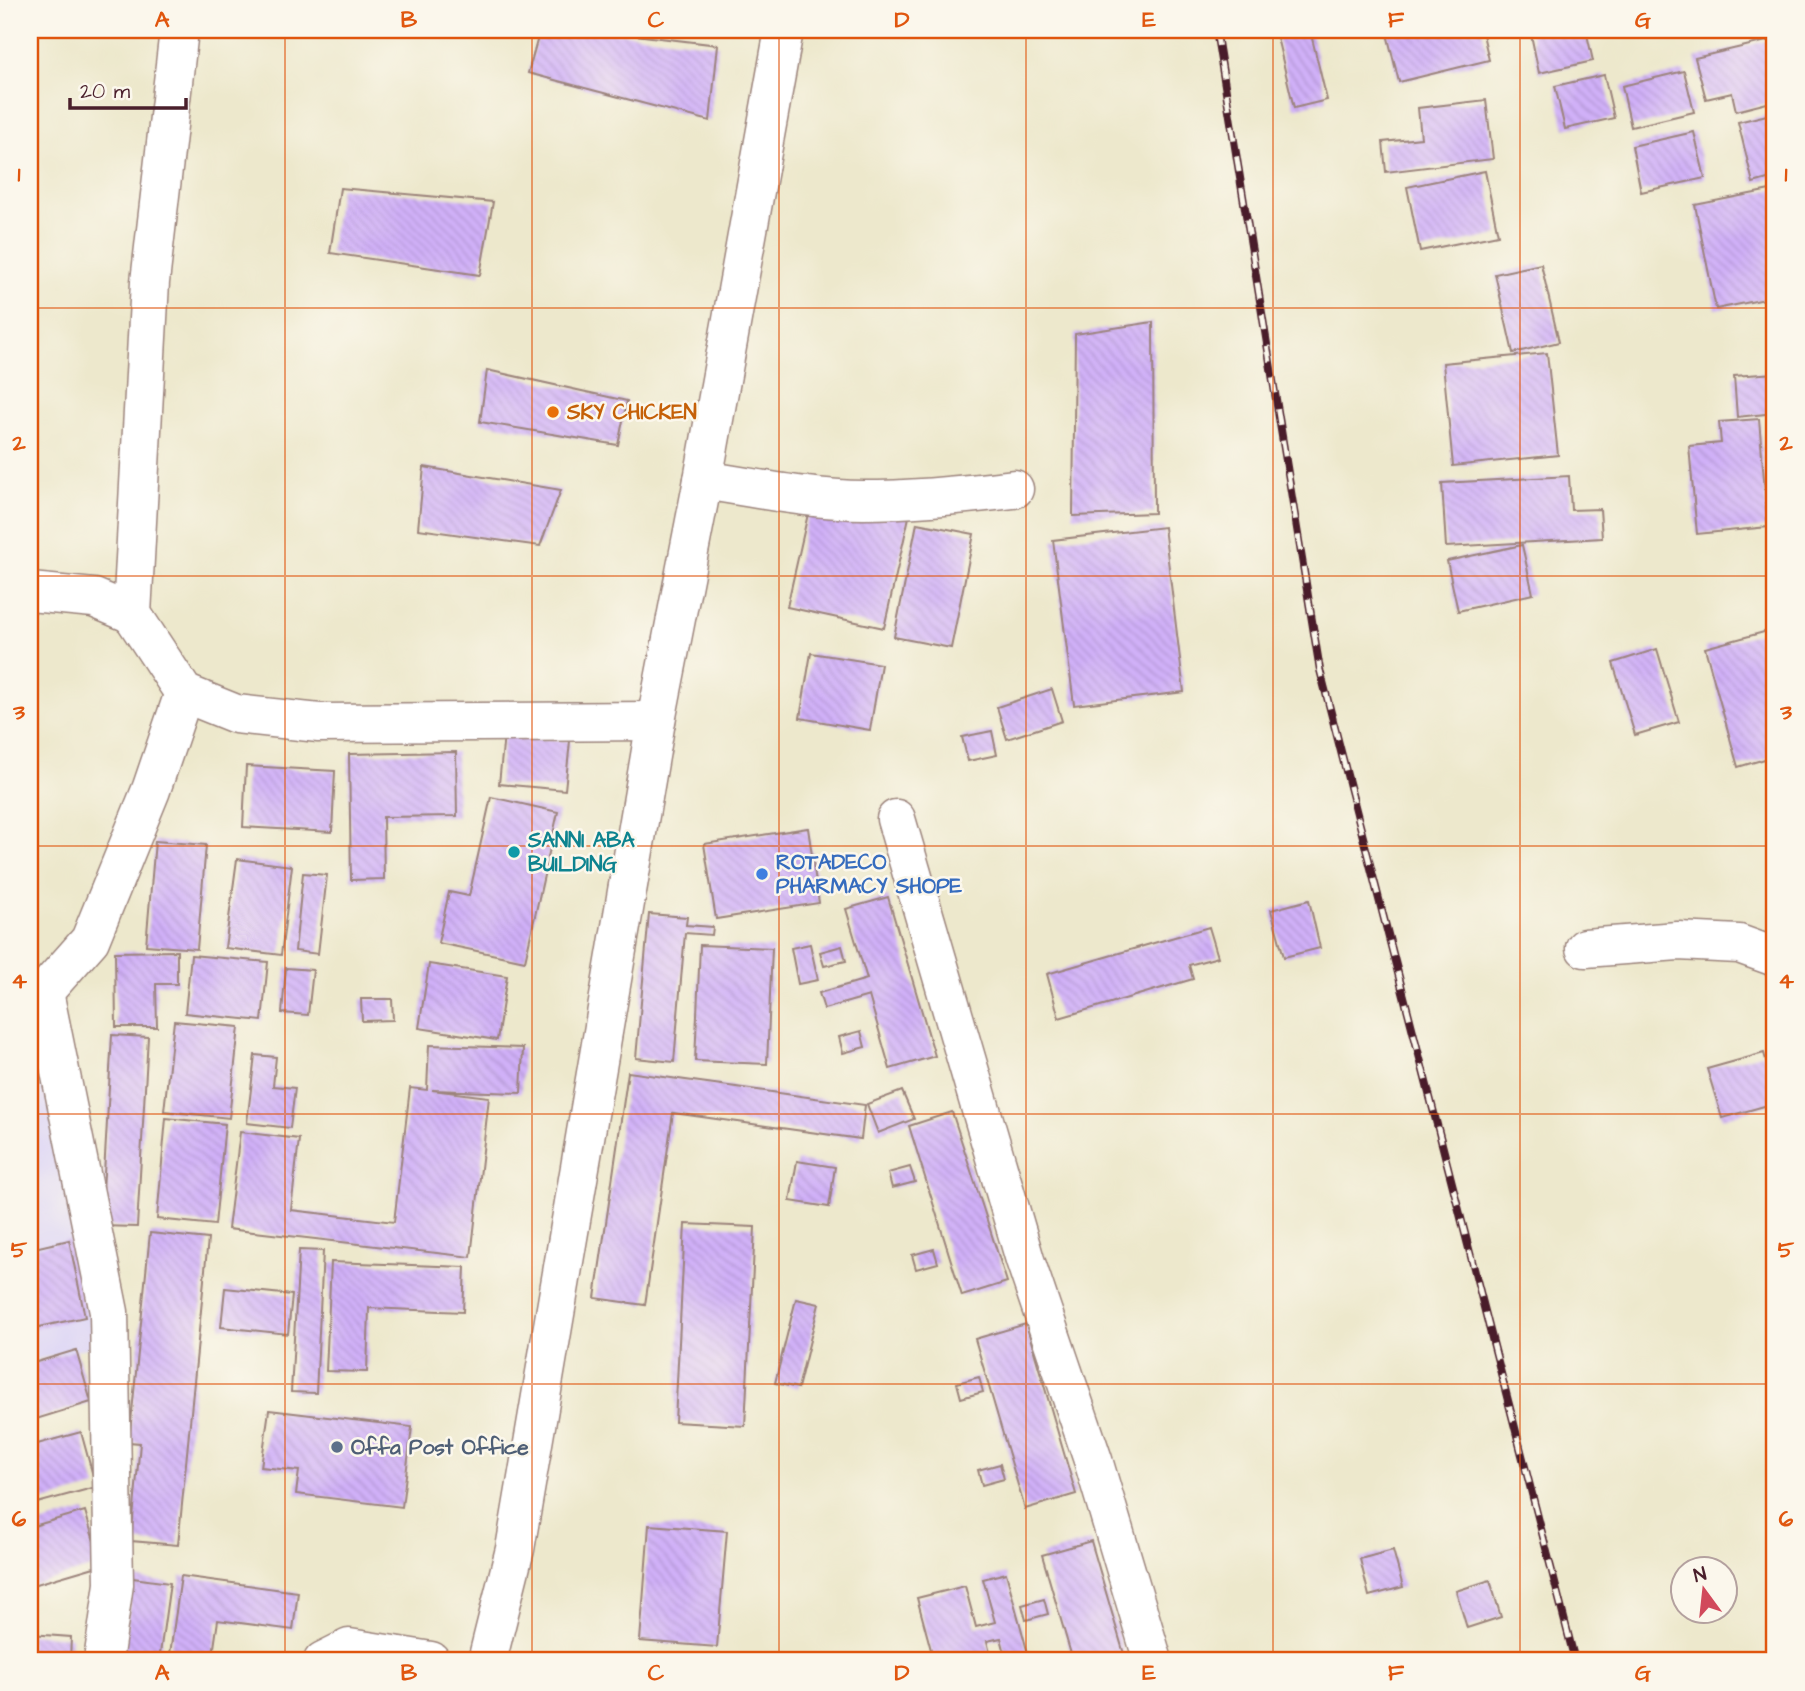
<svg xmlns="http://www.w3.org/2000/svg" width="1805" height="1691" font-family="'Architects Daughter',sans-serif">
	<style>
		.built { fill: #ddd5f6 }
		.building { fill: url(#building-back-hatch) }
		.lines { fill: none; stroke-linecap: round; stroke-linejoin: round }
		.minor-casing { stroke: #9c847c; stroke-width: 41 }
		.major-casing { stroke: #9c847c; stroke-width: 41 }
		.minor { stroke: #fff; stroke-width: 38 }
		.major { stroke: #fff; stroke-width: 38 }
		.rail-casing { stroke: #4a1f2b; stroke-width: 8 }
		.rail { stroke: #fbf7ec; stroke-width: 5; stroke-dasharray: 16; stroke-linecap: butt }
		.grid { fill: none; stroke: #e0560e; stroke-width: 2; stroke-opacity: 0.55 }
		.food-dot { fill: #e8710a; stroke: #fbf7ec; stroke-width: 2.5 }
		.culture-dot { fill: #0f9aa8; stroke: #fbf7ec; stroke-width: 2.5 }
		.shop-dot { fill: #3f7fe0; stroke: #fbf7ec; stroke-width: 2.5 }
		.service-dot { fill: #5c6f8a; stroke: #fbf7ec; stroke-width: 2.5 }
		.labels { text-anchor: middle; stroke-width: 5; stroke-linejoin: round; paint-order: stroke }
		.food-label { font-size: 21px; font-weight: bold; fill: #c56008; stroke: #fbf7ec; text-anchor: start }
		.culture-label { font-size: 21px; font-weight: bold; fill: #0d838f; stroke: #fbf7ec; text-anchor: start }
		.shop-label { font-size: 21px; font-weight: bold; fill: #366cbe; stroke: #fbf7ec; text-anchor: start }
		.service-label { font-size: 21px; font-weight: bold; fill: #4e5e75; stroke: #fbf7ec; text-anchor: start }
		.neatline { fill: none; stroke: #e0560e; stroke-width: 2.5 }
		.grid-label { font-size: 23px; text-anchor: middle; font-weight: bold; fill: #e0560e }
	</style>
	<defs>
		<pattern id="building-back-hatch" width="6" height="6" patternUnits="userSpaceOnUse" patternTransform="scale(1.75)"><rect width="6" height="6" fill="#d0b0f8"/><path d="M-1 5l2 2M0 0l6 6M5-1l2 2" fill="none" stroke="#b497d5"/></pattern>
	</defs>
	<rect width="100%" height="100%" fill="#fbf7ec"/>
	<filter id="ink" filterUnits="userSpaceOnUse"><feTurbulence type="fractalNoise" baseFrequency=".0143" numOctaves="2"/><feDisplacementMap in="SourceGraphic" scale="14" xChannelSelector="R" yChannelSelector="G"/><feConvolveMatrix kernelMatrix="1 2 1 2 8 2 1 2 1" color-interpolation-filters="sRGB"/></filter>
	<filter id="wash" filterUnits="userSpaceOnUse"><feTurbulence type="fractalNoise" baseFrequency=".00686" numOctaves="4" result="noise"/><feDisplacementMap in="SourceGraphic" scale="28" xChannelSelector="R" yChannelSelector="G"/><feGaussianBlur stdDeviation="1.57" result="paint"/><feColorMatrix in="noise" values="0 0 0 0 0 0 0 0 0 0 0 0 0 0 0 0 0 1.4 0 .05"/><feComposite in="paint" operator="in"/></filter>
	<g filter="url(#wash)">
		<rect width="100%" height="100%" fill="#ede8cc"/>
		<!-- built -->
		<polygon class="built" points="44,1044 95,1346 30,1361 30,1045"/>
		<g id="blocks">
			<!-- building -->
			<g class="building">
				<polygon points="540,30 593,30 718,45 710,121 528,73"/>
				<polygon points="1291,30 1310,30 1327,100 1294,108 1276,33"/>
				<polygon points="1386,30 1482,30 1489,60 1399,82"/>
				<polygon points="1530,30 1586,30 1593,61 1539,73"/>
				<polygon points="1738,30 1774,30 1774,31 1741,39"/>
				<polygon points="1775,39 1775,101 1736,111 1732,93 1706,99 1695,58"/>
				<polygon points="1684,71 1694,112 1631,127 1622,86"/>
				<polygon points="1604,75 1614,118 1565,129 1555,86"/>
				<polygon points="1486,100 1493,159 1386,172 1383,142 1421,138 1418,108"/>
				<polygon points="1775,113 1775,177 1753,183 1738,122"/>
				<polygon points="1694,132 1705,178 1641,192 1632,146"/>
				<polygon points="1485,171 1498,235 1420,251 1407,187"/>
				<polygon points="340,188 493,202 480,275 330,253"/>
				<polygon points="1775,189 1775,297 1716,309 1695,205"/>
				<polygon points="1541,264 1559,342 1513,353 1495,274"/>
				<polygon points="1153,322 1154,513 1073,516 1075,334"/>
				<polygon points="1547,353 1558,455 1453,466 1443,363"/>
				<polygon points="487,370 627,401 618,445 480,422"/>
				<polygon points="1775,373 1775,413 1737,417 1734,376"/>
				<polygon points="1759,419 1768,527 1697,534 1689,446 1721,443 1719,422"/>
				<polygon points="424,467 561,490 540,546 418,529"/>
				<polygon points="1569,476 1571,510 1600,509 1602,538 1446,547 1442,483"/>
				<polygon points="812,496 909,517 884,628 787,607"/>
				<polygon points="917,523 974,534 951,648 894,637"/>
				<polygon points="1164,527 1184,692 1074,705 1053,540"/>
				<polygon points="1522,545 1533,594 1458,611 1447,561"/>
				<polygon points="1775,629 1775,756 1738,767 1705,648"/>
				<polygon points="1657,649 1679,722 1635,735 1613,663"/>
				<polygon points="811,653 881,664 870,730 800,718"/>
				<polygon points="1052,689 1062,721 1007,739 997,707"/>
				<polygon points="992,731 997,755 968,761 962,737"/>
				<polygon points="504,735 570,741 565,790 499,784"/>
				<polygon points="456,752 457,816 383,817 384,879 351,880 349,754"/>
				<polygon points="246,766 335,771 332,832 243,827"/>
				<polygon points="491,797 558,812 525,961 438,943 449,892 469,896"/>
				<polygon points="808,828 819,903 716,919 704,844"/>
				<polygon points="155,841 206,845 197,949 146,945"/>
				<polygon points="237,859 292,866 281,955 225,948"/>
				<polygon points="303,873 327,875 318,954 295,951"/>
				<polygon points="888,897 935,1056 890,1069 869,996 824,1009 819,993 867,979 846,909"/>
				<polygon points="1309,900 1320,948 1284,957 1271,910"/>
				<polygon points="649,914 687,917 686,925 713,927 712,935 685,933 674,1062 636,1058"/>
				<polygon points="1209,927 1218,957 1189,965 1193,979 1059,1018 1047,974"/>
				<polygon points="810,944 818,980 798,984 791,948"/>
				<polygon points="700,945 772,948 767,1064 695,1061"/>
				<polygon points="842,946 846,961 824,966 820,952"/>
				<polygon points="177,951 177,984 156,984 157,1027 116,1027 115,952"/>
				<polygon points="191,955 268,962 262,1021 185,1013"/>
				<polygon points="429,964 507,976 497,1040 419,1028"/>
				<polygon points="286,968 313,970 308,1015 282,1013"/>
				<polygon points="361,999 392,999 393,1020 362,1021"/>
				<polygon points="174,1021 239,1027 229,1118 164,1111"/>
				<polygon points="861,1031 865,1047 843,1053 839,1037"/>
				<polygon points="112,1035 148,1037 137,1227 101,1226"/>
				<polygon points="429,1045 523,1048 521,1093 432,1090 489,1097 471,1257 228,1229 240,1132 299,1139 291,1210 394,1222 410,1088 427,1090"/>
				<polygon points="1764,1053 1775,1092 1775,1103 1722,1118 1707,1069"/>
				<polygon points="255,1055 276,1057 273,1086 295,1088 290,1128 247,1123"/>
				<polygon points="628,1072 865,1105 861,1139 673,1113 645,1305 595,1298"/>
				<polygon points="902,1091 914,1119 878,1133 867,1104"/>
				<polygon points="952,1112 1007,1282 962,1296 909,1126"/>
				<polygon points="166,1118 225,1124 215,1225 157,1219"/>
				<polygon points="797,1161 835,1167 829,1207 790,1201"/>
				<polygon points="910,1167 915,1182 892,1188 888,1173"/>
				<polygon points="685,1224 755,1227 745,1426 675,1422"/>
				<polygon points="150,1233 208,1239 178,1545 131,1541 140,1443 129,1442"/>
				<polygon points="69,1240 85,1317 30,1329 30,1249"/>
				<polygon points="934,1249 938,1263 916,1269 912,1255"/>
				<polygon points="299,1250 323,1251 316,1393 291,1392"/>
				<polygon points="331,1262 465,1267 463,1312 369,1308 367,1372 326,1371"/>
				<polygon points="225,1288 292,1295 288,1334 221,1327"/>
				<polygon points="796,1299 819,1304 798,1388 775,1383"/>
				<polygon points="1026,1324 1076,1494 1025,1509 975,1339"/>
				<polygon points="76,1350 91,1402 30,1421 30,1364"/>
				<polygon points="979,1377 983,1392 961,1398 957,1383"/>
				<polygon points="269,1410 412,1427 402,1507 296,1494 299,1471 261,1467"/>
				<polygon points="81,1432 96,1487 30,1505 30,1446"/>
				<polygon points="1000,1464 1004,1479 982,1485 978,1470"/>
				<polygon points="85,1511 101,1565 30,1586 30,1527"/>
				<polygon points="649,1525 727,1531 717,1647 640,1641"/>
				<polygon points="1091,1541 1126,1661 1073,1661 1042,1555"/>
				<polygon points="1393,1550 1403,1587 1369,1596 1360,1559"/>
				<polygon points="1006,1573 1030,1661 1007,1661 1001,1638 987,1641 992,1661 934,1661 917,1598 965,1586 976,1627 995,1622 983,1579"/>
				<polygon points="181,1576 298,1592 293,1630 218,1620 212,1661 169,1661"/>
				<polygon points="133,1578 170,1583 159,1661 122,1661"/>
				<polygon points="1490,1580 1501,1617 1467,1628 1456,1591"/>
				<polygon points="1044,1599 1048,1614 1026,1620 1022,1605"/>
				<polygon points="30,1634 71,1637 70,1661 30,1661"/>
			</g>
		</g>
	</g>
	<g filter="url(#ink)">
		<use href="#blocks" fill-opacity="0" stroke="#9c847c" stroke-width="2"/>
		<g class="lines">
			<!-- minor casing -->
			<g class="minor-casing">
				<g id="minor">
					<polyline points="179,30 150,282 132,614 184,693 236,714 319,723 656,721"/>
					<path d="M703,480C756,488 810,500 864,500C914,500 964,495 1014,489"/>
					<polyline points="30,592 94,598 132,614"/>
					<polyline points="896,819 1025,1260 1093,1460 1153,1661"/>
					<polyline points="1585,948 1678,941 1739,944 1775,957"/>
					<polyline points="44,992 109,1312 114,1584 103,1661"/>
					<polyline points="30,995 44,992 90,940 151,790 184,693"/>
					<polyline points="323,1661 349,1648 431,1661"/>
				</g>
			</g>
			<!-- major casing -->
			<g class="major-casing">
				<polyline id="major" points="487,1661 515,1549 656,721 703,480 784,30"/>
			</g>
			<!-- minor -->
			<use href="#minor" class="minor"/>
			<!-- major -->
			<use href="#major" class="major"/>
			<!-- rail casing -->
			<g class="rail-casing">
				<polyline id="rail" points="1216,30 1320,670 1575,1661"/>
			</g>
			<!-- rail -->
			<use href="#rail" class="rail"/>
		</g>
	</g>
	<!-- grid -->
	<path class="grid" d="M285,30V1661M532,30V1661M779,30V1661M1026,30V1661M1273,30V1661M1520,30V1661M30,308H1775M30,576H1775M30,846H1775M30,1114H1775M30,1384H1775"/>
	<!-- markers -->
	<circle class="food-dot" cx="553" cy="412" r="7"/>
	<circle class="culture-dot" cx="514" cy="852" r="7"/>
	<circle class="shop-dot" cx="762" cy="874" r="7"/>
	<circle class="service-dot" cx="337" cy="1447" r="7"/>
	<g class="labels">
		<!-- food labels -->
		<g class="food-label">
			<text x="567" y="419">SKY CHICKEN</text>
		</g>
		<!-- culture labels -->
		<g class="culture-label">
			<text x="528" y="847">SANNI ABA<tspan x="528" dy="24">BUILDING</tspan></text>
		</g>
		<!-- shop labels -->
		<g class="shop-label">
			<text x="776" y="869">ROTADECO<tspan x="776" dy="24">PHARMACY SHOPE</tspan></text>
		</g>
		<!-- service labels -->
		<g class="service-label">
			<text x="351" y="1454">Offa Post Office</text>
		</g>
	</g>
	<!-- margin -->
	<rect width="1805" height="1691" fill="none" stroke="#fbf7ec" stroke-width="77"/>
	<!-- north arrow -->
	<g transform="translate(1704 1590) rotate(345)"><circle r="33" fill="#fbf7ec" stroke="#b4a19f" stroke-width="2"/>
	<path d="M0-5L12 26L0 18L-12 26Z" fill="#d1495b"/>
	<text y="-10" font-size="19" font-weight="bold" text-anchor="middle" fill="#4a1f2b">N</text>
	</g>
	<!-- scale -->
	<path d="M70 98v10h116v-10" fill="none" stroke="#4a1f2b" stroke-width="3.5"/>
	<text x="80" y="98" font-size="21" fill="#4a1f2b" stroke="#fbf7ec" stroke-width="5" paint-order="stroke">20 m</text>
	<rect x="38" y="38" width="1728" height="1614" class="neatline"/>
	<g class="grid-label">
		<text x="162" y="27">A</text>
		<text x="409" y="27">B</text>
		<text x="656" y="27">C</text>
		<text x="902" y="27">D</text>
		<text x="1149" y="27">E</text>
		<text x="1396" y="27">F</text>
		<text x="1643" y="27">G</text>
		<text x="19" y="181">1</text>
		<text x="1786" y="181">1</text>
		<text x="19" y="450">2</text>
		<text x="1786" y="450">2</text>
		<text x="19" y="719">3</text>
		<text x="1786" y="719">3</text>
		<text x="19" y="988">4</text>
		<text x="1786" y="988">4</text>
		<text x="19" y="1257">5</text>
		<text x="1786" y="1257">5</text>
		<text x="19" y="1526">6</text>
		<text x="1786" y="1526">6</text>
		<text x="162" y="1680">A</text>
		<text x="409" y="1680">B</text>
		<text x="656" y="1680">C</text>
		<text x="902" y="1680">D</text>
		<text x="1149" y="1680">E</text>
		<text x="1396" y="1680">F</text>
		<text x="1643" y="1680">G</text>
	</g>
</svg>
